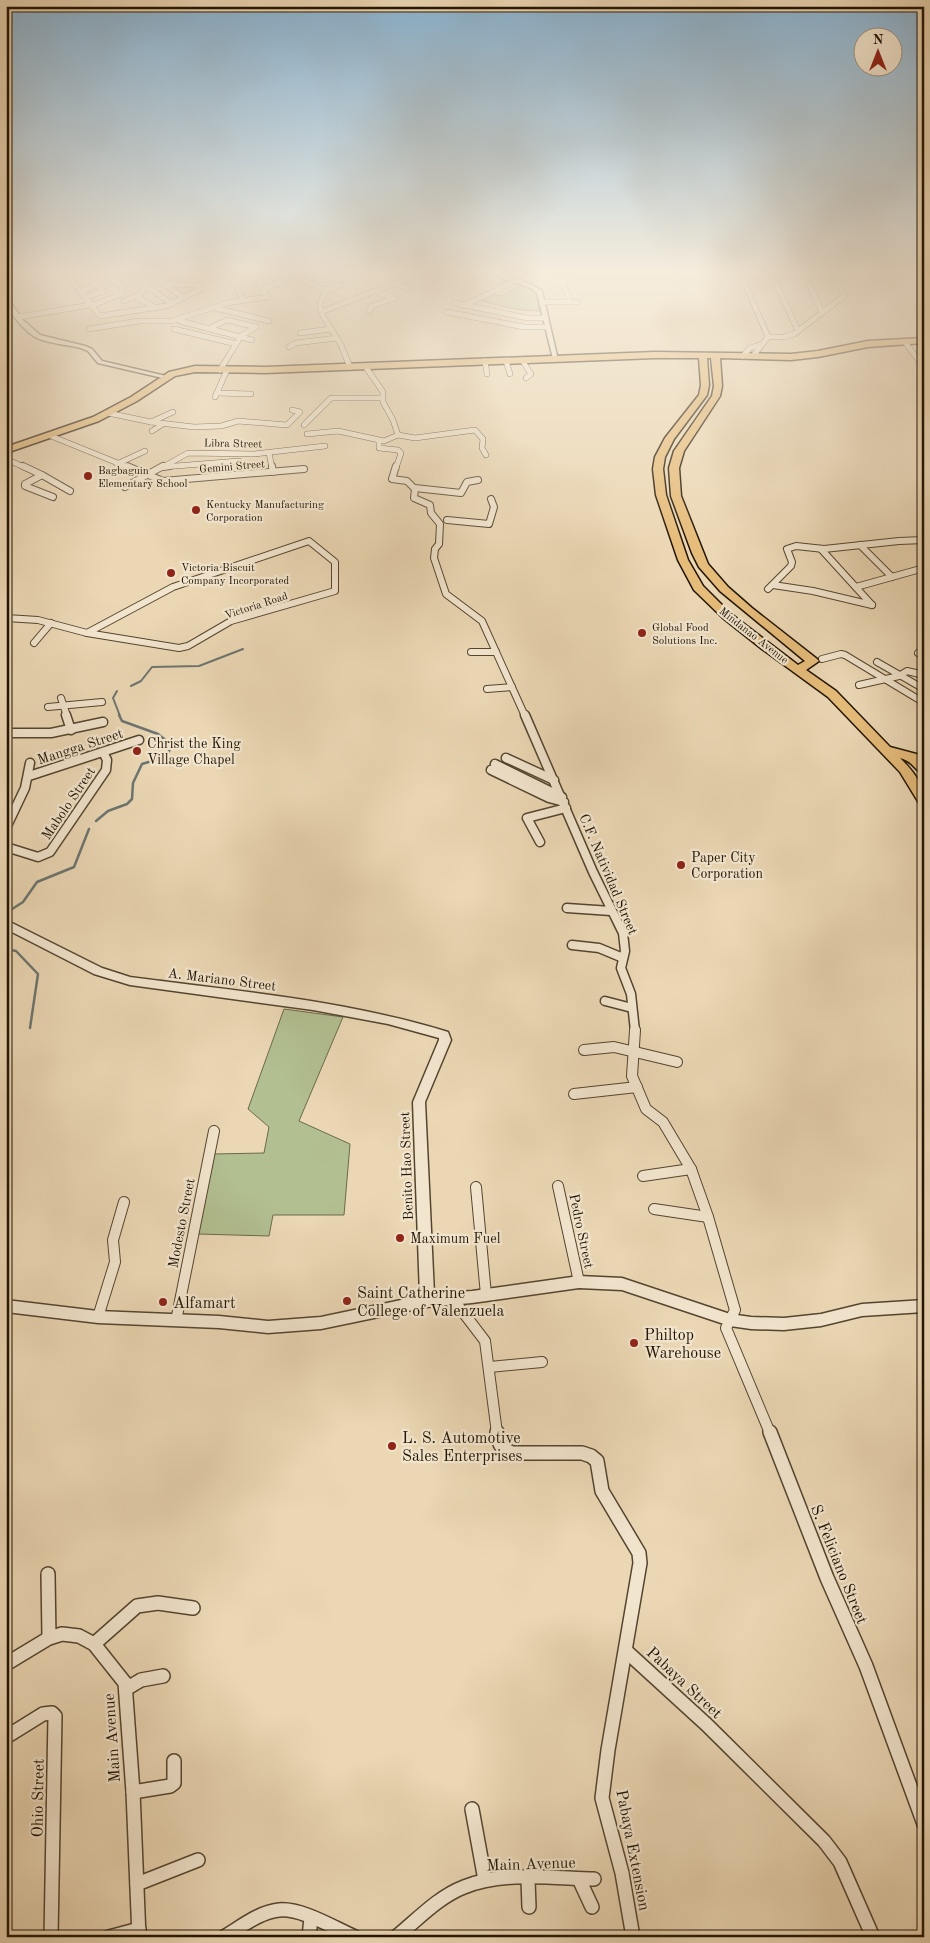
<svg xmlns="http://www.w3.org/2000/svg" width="930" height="1943" font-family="'Old Standard TT',serif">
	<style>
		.green { fill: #b2bf91; stroke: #6a6a4a }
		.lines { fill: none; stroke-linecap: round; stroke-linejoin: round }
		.stream-far1 { stroke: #6c7571; stroke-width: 2 }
		.stream { stroke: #6c7571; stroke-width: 2.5 }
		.minor-far4-casing { stroke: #544530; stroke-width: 6 }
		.minor-far3-casing { stroke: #544530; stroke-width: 8 }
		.minor-far2-casing { stroke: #544530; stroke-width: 11 }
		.minor-far1-casing { stroke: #544530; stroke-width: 12 }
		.minor-casing { stroke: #544530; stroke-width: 16 }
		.tertiary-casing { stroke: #544530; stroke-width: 3 }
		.primary-casing { stroke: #211404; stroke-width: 3 }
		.minor-far4 { stroke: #f2e5ce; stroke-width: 5 }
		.minor-far3 { stroke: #f2e5ce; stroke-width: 6 }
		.minor-far2 { stroke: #f2e5ce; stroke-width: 8 }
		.minor-far1 { stroke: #f2e5ce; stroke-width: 10 }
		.minor { stroke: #f2e5ce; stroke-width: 13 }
		.tertiary { fill: #f2e5ce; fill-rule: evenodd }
		.primary { fill: #e6bc7a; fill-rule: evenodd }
		.poi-dot { fill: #8f2418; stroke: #f2e5ce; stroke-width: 2 }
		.labels { text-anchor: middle; stroke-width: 4.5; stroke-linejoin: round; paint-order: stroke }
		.far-street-label { font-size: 11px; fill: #211404; stroke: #f2e5ce }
		.far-poi-label { font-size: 11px; fill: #211404; stroke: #f2e5ce; text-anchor: start }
		.poi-label { font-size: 14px; fill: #211404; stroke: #f2e5ce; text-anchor: start }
		.street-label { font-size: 14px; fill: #211404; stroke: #f2e5ce }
		.near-poi-label { font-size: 16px; fill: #211404; stroke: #f2e5ce; text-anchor: start }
		.near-street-label { font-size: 16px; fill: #211404; stroke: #f2e5ce }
	</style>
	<rect width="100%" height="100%" fill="#ebd7b4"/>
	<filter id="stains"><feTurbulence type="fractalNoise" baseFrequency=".004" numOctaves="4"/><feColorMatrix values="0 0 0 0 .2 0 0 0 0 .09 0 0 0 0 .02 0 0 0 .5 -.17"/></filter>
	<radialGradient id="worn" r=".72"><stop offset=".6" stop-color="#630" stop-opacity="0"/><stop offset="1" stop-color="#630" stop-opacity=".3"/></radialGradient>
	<!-- green -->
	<g class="green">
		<path d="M523,285L537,292L540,311C519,311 499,306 480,300L492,294L501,296Z"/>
		<polygon points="284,1009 343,1017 299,1121 350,1144 344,1215 273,1215 269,1236 198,1234 214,1154 264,1153 269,1127 248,1109"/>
	</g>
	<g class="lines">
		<!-- stream-far1 -->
		<g class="stream-far1">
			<polyline points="131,686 141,681 152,667 199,666 243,649"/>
			<polyline points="117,691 113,698 120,716"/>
		</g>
		<!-- stream -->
		<g class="stream">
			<polyline points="96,821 108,811 127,804 132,799 133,783 142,764 165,757 171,748 168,742 158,734 122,721 119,715"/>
			<polyline points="6,913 23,902 37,882 74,867 89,829"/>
			<polyline points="6,949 16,951 38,974 30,1028"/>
		</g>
		<!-- minor-far4 casing -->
		<g class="minor-far4-casing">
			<g id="minor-far4">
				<polyline points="65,272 100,316 166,306 203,288"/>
				<polyline points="80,272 104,291"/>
				<polyline points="127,272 172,304"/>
				<polyline points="226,272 244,300"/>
				<polyline points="293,272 303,272 305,282 327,290"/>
				<polyline points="450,272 471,279"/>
				<polyline points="526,272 562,283 569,297 569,302"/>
				<polyline points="740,272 768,337"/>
				<polyline points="771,272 798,331"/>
				<polyline points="803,272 822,312"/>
				<polyline points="741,274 819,275 839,283 844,296 794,334 784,337 768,337"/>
				<polyline points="303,278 353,279"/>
				<polyline points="141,282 160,281 184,298"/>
				<polyline points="394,283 410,289"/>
				<polyline points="562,283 570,275 563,272"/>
				<polyline points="165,284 198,285 203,288"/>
				<polyline points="264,289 285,280 287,272"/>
				<polyline points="327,290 320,303 320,307 323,316 341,345 350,367"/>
				<polyline points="327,290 341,285"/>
				<polyline points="80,292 97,285"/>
				<polyline points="137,297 155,308"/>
				<polyline points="85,298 104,291"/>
				<polyline points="124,301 139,295 146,285"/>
				<polyline points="543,302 577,302"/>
				<polyline points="455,303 527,318 546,318"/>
				<polyline points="463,306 515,281"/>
				<polyline points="215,308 269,321"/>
				<polyline points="369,311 372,306 395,298 373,291"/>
				<polyline points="321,312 425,272"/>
				<polyline points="447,312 524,327 547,327"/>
				<polyline points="19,317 96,304 121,294 123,287 103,272"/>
				<polyline points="180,321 252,340"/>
				<polyline points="210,328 227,320 256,327"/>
				<polyline points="89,329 139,321 172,321 227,303 268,297 251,272"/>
				<polyline points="174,329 236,344"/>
				<polyline points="300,333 331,329"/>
				<polyline points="905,342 924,368"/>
				<polyline points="289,347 296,343 337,338"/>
				<polyline points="743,356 750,348 760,345"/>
				<polyline points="753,356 768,337"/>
				<polyline points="522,360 531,374 526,378"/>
				<polyline points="485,361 487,374"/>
				<polyline points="506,361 510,374"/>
				<polyline points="220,370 241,336 256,327"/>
				<polyline points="217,393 251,394"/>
				<polyline points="215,397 227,370"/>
				<polyline points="108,413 151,422 194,427 221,426 238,421 287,425 300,412 292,410"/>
				<polyline points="151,422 173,412"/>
				<polyline points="304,425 331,398 382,398"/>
				<polyline points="152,431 163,424"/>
				<polyline points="307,434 338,431 384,441 398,435 393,420 383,402 383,392 365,366"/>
				<polyline points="398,435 415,438 475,430 483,439 482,448 486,455"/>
				<polyline points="51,436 130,468"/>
				<polyline points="379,441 379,448 398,450 401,453 396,468"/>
				<polyline points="269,453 272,468"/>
				<polyline points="6,459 26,468"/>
				<polyline points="117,464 145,451"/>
				<polyline points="163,467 239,461"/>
				<polyline points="161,468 188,453 254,454 325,446"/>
			</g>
		</g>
		<!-- minor-far3 casing -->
		<g class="minor-far3-casing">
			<g id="minor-far3">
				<polyline points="23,466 42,475 25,484 25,486 53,497"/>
				<polyline points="127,466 163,481 304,469"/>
				<polyline points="272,466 273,472"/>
				<polyline points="396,466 392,479 407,481 415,489 414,498 430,505 431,513 440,524 439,544 435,549 434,558 446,594 482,621 525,716"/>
				<polyline points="163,467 170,466"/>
				<polyline points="42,475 70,491"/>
				<polyline points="125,487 163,466"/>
				<polyline points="415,488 461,493 467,482 478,480"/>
				<polyline points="447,520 489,524 494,507 491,499"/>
				<polygon points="309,541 335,562 335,591 231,621 188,646 179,648 87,633 173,587"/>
				<polyline points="860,545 892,577"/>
				<polyline points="821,549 872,605"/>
				<polyline points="773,585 813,591 872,605"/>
				<polyline points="856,587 924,568"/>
				<polyline points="768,589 791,566 792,562 787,549 796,546 824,549 899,541 924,540"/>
				<polyline points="6,618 38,620 87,633"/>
				<polyline points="34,643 51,623"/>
				<polyline points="471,652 496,652"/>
				<polyline points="918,653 924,655"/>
				<polyline points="822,659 841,654 845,655 918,699"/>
				<polyline points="877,662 924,689"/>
				<polyline points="859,685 899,676 907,671 924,675"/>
				<polyline points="487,689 512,687"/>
				<polyline points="61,698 67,716"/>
				<polyline points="48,707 102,702"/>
			</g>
		</g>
		<!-- minor-far2 casing -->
		<g class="minor-far2-casing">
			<g id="minor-far2">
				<polyline points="66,715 71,730"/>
				<polyline points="525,715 593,872 623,933 625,951 621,968 631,994 635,1031"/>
				<polyline points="6,733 51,733 103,722"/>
				<polyline points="506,758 554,780"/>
				<polyline points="495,764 562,797"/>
				<polyline points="491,770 549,798 564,802"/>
				<polyline points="29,776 139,740"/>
				<polyline points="6,828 25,788 30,763"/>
				<polyline points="540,842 527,818 566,808"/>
				<polyline points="6,847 38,857 50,852 106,770 107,760 103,752"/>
				<polyline points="567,908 611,911"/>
				<polyline points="572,945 599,948 623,958"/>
				<polyline points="605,1001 632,1008"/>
			</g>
		</g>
		<!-- minor-far1 casing -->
		<g class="minor-far1-casing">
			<g id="minor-far1">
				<polyline points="635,1030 632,1076 646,1109 663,1122 691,1169 708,1217 735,1310 726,1328 770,1433"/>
				<polyline points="584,1050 614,1047 677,1062"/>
				<polyline points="574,1094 637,1087"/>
				<polyline points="643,1176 691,1169"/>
				<polyline points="558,1186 579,1282"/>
				<polyline points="476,1187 486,1295"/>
				<polyline points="654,1209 708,1217"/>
				<polyline points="453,1299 485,1341 497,1433"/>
				<polyline points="98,1317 115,1262 113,1240 124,1202"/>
				<polyline points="176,1321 214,1131"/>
				<polyline points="490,1367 542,1362"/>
			</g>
		</g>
		<!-- minor casing -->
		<g class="minor-casing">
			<g id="minor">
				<path d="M497,1432C499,1444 500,1448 512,1453H582L591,1456L597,1461L602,1491L639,1553L640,1563L608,1750L602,1798L622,1873L633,1937"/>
				<polyline points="770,1432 827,1578 866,1666 924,1824"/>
				<polyline points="48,1574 49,1638"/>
				<polyline points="94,1644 137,1606 158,1603 193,1608"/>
				<polyline points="626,1651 707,1725 824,1841 840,1862 873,1937"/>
				<polyline points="6,1664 49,1638 62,1634 79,1636 94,1644 125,1683 133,1792 139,1937"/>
				<polyline points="126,1689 141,1680 163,1676"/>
				<polyline points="6,1737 43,1714 52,1713 55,1716 51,1937"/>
				<polyline points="133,1792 170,1786 174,1783 174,1761"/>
				<polyline points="472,1809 485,1880"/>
				<polyline points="579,1879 592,1907"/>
				<polyline points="528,1880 529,1907"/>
				<polyline points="137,1884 198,1860"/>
				<polyline points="109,1937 139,1929"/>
				<path d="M224,1937C241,1927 259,1912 279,1910C302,1908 334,1928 355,1937"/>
				<polyline points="309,1937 311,1918"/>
				<path d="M396,1937C417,1920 438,1897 464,1887C503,1871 553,1878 594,1879"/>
			</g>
		</g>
		<!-- tertiary casing -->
		<g class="tertiary-casing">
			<g id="tertiary">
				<polygon points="6,272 10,272 12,278 9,288 6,290"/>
				<path d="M484,272C500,272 529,281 542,291L558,360L553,359L537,293L531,288Z"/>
				<path d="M6,296L23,320L40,335L85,346L92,349L102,361L170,377L167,379L98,363L88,351L81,348C69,345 45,343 35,337C23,329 6,311 6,296Z"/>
				<path d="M6,920L102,968L130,977C236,991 345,1000 448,1032L451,1040L425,1102L434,1294L472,1291L579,1276L622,1278L730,1314L751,1317L784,1318L821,1314L862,1304L924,1300V1312L862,1316L821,1326L784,1330L751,1329L730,1326L622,1290L579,1288L472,1303L427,1307L321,1329L268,1333L219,1328L98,1323L6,1312V1300L98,1311L219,1316L268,1321L321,1317L420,1296L413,1102L439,1040V1038L388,1024L313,1010L130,985L94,974L6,929Z"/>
			</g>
		</g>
		<!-- primary casing -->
		<g class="primary-casing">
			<path id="primary" d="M924,338V343L868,347L818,357L791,360L720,358L722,386L720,396L684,451L679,468L681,496L708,564L728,587L752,608L817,659L819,661L806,670L836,691L890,747L920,755L924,761V774C914,771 915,762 900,758C914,772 924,784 924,804L919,803L900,772L828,697L762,649L723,618L694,590L678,560L656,495L653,469L655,457L665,438L699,395L701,385L699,358H655L265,373L195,372L175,376L137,401L99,421L6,453V447L93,417L131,397L169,372L195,366L265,367L655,352L791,354L818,351L868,341ZM707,358H711L714,386L712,396L674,451L669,468L671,496L692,553L699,567L720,591L805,661L798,665L731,614L703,586L688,560L666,495L663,469L665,457L674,439L707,395L709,385Z"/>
		</g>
		<!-- minor-far4 -->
		<use href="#minor-far4" class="minor-far4"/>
		<!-- minor-far3 -->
		<use href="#minor-far3" class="minor-far3"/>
		<!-- minor-far2 -->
		<use href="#minor-far2" class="minor-far2"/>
		<!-- minor-far1 -->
		<use href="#minor-far1" class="minor-far1"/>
		<!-- minor -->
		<use href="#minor" class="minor"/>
		<!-- tertiary -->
		<use href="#tertiary" class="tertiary"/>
		<!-- primary -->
		<use href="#primary" class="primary"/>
	</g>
	<!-- sky -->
	<linearGradient id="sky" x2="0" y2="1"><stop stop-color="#8ab5d5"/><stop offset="0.5" stop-color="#f6eddd"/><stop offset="1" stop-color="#f6eddd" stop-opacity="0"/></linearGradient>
	<rect width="930" height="544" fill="url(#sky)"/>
	<!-- markers -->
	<g class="poi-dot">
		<circle cx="88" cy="476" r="5"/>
		<circle cx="196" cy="510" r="5"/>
		<circle cx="171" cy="573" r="5"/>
		<circle cx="642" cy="633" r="5"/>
		<circle cx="137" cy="751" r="5"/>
		<circle cx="681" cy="865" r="5"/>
		<circle cx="400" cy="1238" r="5"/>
		<circle cx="347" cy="1301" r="5"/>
		<circle cx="163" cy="1302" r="5"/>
		<circle cx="634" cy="1343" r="5"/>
		<circle cx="392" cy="1446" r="5"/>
	</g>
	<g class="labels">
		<!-- far-street labels -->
		<g class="far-street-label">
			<text transform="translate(233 443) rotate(1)" y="4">Libra Street</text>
			<text transform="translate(232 466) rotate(-5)" y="4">Gemini Street</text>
			<text transform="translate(256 605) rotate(-18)" y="4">Victoria Road</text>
			<text transform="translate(754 635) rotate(38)" y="4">Mindanao Avenue</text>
		</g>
		<!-- far-poi labels -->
		<g class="far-poi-label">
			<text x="98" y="474">Bagbaguin<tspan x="98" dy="13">Elementary School</tspan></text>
			<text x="206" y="508">Kentucky Manufacturing<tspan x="206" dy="13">Corporation</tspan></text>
			<text x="181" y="571">Victoria Biscuit<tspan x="181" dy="13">Company Incorporated</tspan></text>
			<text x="652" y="631">Global Food<tspan x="652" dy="13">Solutions Inc.</tspan></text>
		</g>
		<!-- poi labels -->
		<g class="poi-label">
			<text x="147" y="748">Christ the King<tspan x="147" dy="16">Village Chapel</tspan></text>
			<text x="691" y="862">Paper City<tspan x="691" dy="16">Corporation</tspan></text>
			<text x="410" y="1243">Maximum Fuel</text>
		</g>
		<!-- street labels -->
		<g class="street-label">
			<text transform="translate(80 746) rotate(-18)" y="5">Mangga Street</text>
			<text transform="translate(68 803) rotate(-56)" y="5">Mabolo Street</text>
			<text transform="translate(609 874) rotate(67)" y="5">C.F. Natividad Street</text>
			<text transform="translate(222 979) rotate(7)" y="5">A. Mariano Street</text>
			<text transform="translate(406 1166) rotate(-92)" y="5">Benito Hao Street</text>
			<text transform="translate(181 1223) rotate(-79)" y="5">Modesto Street</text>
			<text transform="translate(582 1231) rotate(78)" y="5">Pedro Street</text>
		</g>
		<!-- near-poi labels -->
		<g class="near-poi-label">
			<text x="357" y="1298">Saint Catherine<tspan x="357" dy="18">College of Valenzuela</tspan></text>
			<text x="173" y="1308">Alfamart</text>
			<text x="644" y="1340">Philtop<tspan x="644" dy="18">Warehouse</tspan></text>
			<text x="402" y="1443">L. S. Automotive<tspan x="402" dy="18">Sales Enterprises</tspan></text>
		</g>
		<!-- near-street labels -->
		<g class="near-street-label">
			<text transform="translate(840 1564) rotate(68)" y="6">S. Feliciano Street</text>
			<text transform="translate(685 1682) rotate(43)" y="6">Pabaya Street</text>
			<text transform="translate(111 1738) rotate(-94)" y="6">Main Avenue</text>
			<text transform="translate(37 1798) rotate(-89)" y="6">Ohio Street</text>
			<text transform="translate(634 1850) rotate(79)" y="6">Pabaya Extension</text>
			<text transform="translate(531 1863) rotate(-2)" y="6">Main Avenue</text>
		</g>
	</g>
	<!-- margin -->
	<rect width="930" height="1943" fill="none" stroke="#ebd7b4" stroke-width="25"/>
	<rect x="8" y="8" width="915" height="1928" fill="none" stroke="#211404" stroke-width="2.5"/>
	<rect x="12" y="12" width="905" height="1918" fill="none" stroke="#211404"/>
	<!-- north arrow -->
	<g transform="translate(878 52)"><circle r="24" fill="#f2e5ce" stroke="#9e917d"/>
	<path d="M0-4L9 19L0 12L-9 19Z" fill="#8f2418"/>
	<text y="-8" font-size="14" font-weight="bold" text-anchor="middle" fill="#211404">N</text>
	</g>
	<rect width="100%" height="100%" filter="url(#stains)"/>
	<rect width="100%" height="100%" fill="url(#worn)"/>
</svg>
